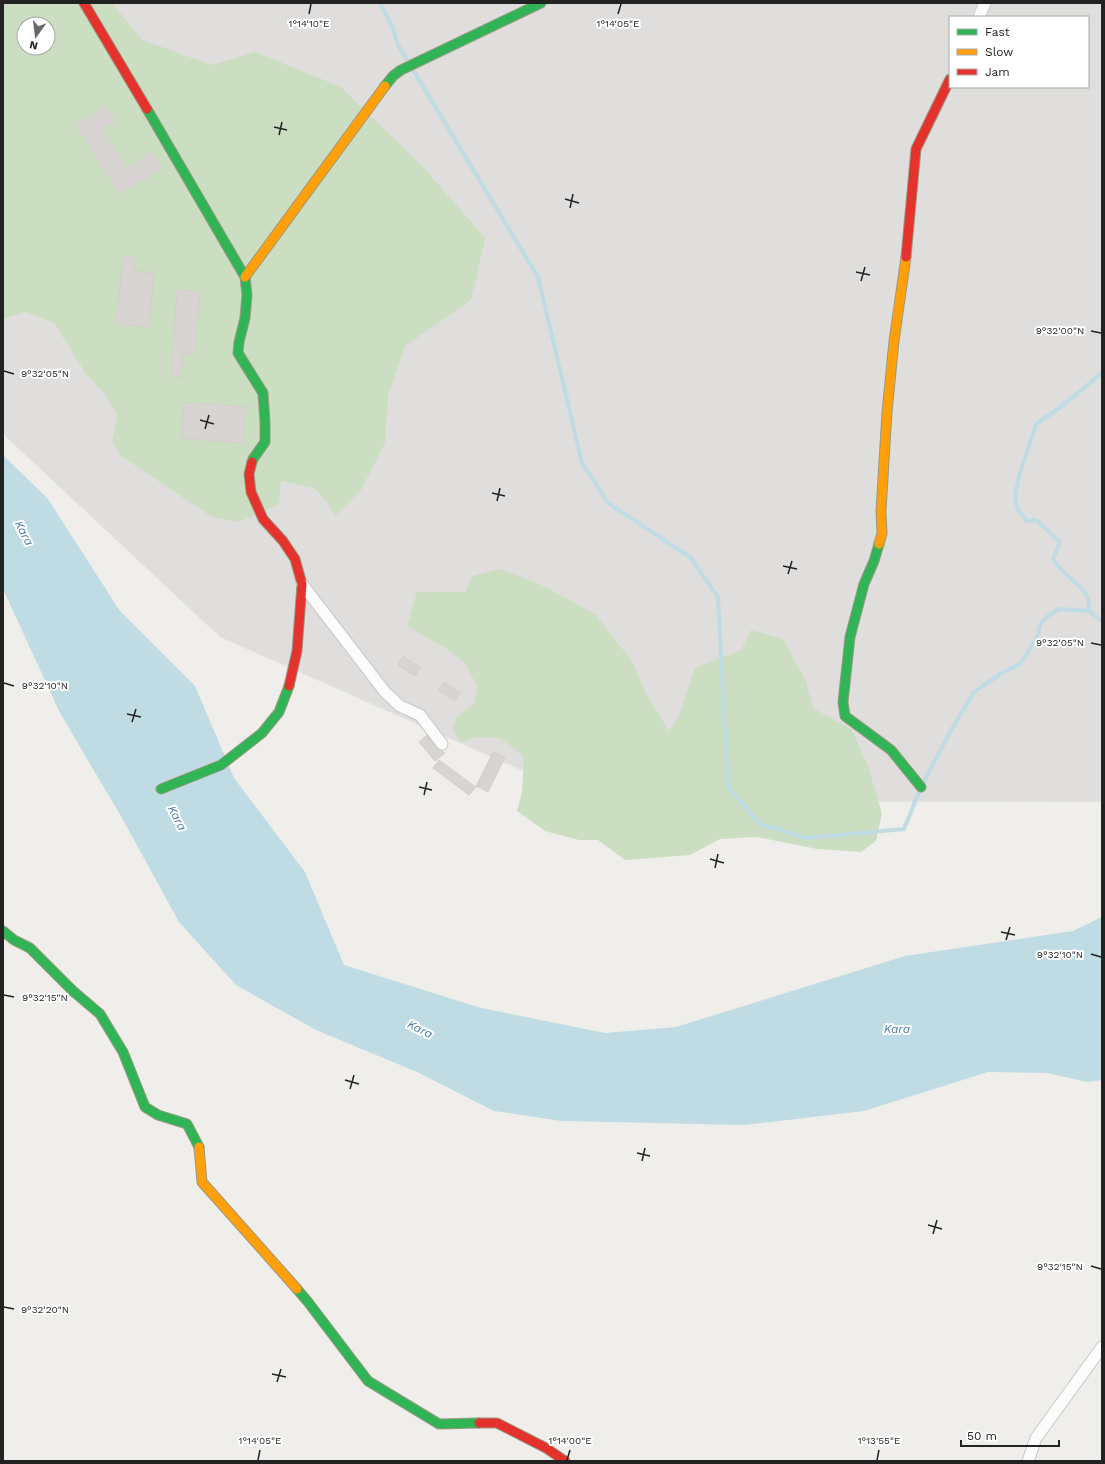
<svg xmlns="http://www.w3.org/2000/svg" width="1105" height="1464" font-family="'Work Sans',sans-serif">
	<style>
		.residential { fill: #dfdedc; fill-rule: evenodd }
		.forest { fill: #cbdec1; fill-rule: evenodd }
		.water { fill: #bfdbe3 }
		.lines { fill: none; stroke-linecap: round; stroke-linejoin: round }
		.stream { stroke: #bfdbe3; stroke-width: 4 }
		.building { fill: #d7d4d2; stroke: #d3d0cc }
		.street-casing { stroke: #c9c8c7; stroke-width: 13 }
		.fast-casing { stroke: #999a82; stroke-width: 11 }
		.slow-casing { stroke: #999a82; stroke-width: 11 }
		.jam-casing { stroke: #999a82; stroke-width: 11 }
		.street { stroke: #fdfcfc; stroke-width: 11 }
		.fast { stroke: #30b455; stroke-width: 9 }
		.slow { stroke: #ff9f0a; stroke-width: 9 }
		.jam { stroke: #e5322d; stroke-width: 9 }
		.ticks { fill: none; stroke: #222; stroke-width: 1.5 }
		.labels { text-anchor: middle; stroke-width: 4; stroke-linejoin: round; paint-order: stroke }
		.water-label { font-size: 12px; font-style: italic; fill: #4a7aab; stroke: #fff }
		.ticks-label { font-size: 10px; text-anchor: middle; fill: #222; stroke: #fff; stroke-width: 4; stroke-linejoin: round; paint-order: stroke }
	</style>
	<rect width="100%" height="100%" fill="#f0eeeb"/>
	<!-- residential -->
	<path class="residential" d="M3,3H1102V802L591,801L220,637L3,434ZM950,17H1088V87H950ZM24,24H48V48H24Z"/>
	<!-- forest -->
	<g class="forest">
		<path d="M3,3H112L142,40L212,65L255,52L341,87L425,169L485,238L471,300L405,346L388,396L385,443L361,490L335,516L327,502L314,488L281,481L279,504L239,522L212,517L121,456L112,441L118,416L104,393L86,374L54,323L26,312L3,319ZM24,24H48V48H24Z"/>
		<polygon points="501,569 544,586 595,614 632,661 646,694 669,731 678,718 695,668 741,650 751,630 783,639 806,681 813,708 852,730 868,766 882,814 876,841 861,852 817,849 757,837 720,839 690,855 625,860 598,840 579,840 545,831 517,811 522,792 524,757 500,738 476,737 461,743 452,728 457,717 474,704 478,688 465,663 450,651 407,626 417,592 466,592 472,576"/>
	</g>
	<!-- water -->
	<polygon class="water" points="3,455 48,499 120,611 195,686 234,778 305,872 344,965 481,1008 605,1033 676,1027 905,956 1073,931 1102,917 1102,1080 1088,1082 1047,1073 988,1072 864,1111 744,1125 562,1121 494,1111 417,1072 316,1030 236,985 179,922 122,818 60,713 3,589"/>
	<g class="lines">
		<!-- stream -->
		<g class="stream">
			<polyline points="380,3 392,26 398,45 538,277 582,463 608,503 690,557 718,597 728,787 760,824 806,838 904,829 921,787 950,732 974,692 1002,673 1020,664 1036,639 1041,623 1048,616 1059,609 1089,611 1102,621"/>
			<path d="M1089,611C1089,607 1089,600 1087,596C1079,581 1061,574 1053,559L1060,542L1036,520L1027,521L1018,510L1015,497L1019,476L1036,424L1062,406L1102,373"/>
		</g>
	</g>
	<!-- building -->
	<g class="building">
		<polygon points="106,106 116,121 102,129 127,168 152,153 162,168 120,194 76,125"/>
		<polygon points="123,257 134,258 133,271 154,273 149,327 116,324"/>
		<polygon points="177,290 200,291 195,354 183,353 181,377 171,376"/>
		<polygon points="184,402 246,407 243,443 181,438"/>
		<polygon points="403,656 420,667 415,676 398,665"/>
		<polygon points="444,682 460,693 455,701 438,690"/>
		<polygon points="427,735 437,749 445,753 435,761 419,742"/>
		<polygon points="493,752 505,757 488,792 476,786"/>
		<polygon points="439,760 476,787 469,795 433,768"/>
	</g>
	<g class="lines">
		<!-- street casing -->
		<g class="street-casing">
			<g id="street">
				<polyline points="979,17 985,3"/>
				<polyline points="302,584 385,692 400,706 420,715 442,744"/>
				<polyline points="1028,1461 1036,1438 1102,1347"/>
			</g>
		</g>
		<!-- fast casing -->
		<g class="fast-casing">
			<g id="fast">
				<polyline points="385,86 393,76 401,70 541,3"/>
				<polyline points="147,109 245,277 247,295 245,318 239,342 238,353 263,393 265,422 265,442 253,459 252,462"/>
				<polyline points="879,544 874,561 864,584 850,637 843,702 845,716 891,750 921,787"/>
				<polyline points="161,789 221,765 262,733 279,712 289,686"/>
				<polyline points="3,931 14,940 30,948 73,991 100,1014 123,1052 145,1107 158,1115 187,1124 199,1147"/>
				<polyline points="297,1289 308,1302 368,1381 439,1424 479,1423"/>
			</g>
		</g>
		<!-- slow casing -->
		<g class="slow-casing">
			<g id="slow">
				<polyline points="245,277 385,86"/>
				<polyline points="879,544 882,533 881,511 887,412 894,341 906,257"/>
				<polyline points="199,1147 202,1182 297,1289"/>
			</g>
		</g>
		<!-- jam casing -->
		<g class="jam-casing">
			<g id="jam">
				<polyline points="84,3 147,109"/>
				<polyline points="906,257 916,149 950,79"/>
				<polyline points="252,462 249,474 251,492 263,519 283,541 295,559 302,584 297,651 289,686"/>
				<polyline points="479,1423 497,1423 546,1448 565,1461"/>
			</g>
		</g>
		<!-- street -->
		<use href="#street" class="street"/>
		<!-- fast -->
		<use href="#fast" class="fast"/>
		<!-- slow -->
		<use href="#slow" class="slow"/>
		<!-- jam -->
		<use href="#jam" class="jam"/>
	</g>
	<!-- ticks -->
	<path class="ticks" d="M309,14L311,4M618,14L621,4M274,127L287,130M279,135L282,122M565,199L579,203M570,208L573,194M856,272L870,275M861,281L865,267M1091,331L1101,333M4,371L14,374M200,420L214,424M205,429L209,415M492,493L505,496M497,501L500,488M783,566L797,569M788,574L792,561M1091,643L1101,645M4,683L14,686M127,714L141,717M132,722L136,709M419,787L432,790M424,795L427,782M710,859L724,863M715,868L718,854M1001,932L1015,935M1006,940L1010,927M1091,954L1101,957M4,995L14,997M345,1080L359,1084M350,1089L354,1075M637,1153L650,1156M642,1161L645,1148M928,1225L942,1229M933,1234L937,1220M1091,1266L1101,1269M4,1307L14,1309M272,1374L286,1377M277,1382L281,1369M258,1460L260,1450M567,1460L570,1450M877,1460L879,1450"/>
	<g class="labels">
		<!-- water labels -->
		<g class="water-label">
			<text transform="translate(24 533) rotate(62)" y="4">Kara</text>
			<text transform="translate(177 818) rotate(62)" y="4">Kara</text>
			<text transform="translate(420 1029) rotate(26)" y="4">Kara</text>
			<text x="897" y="1033">Kara</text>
		</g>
	</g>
	<g class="ticks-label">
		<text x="309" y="27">1°14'10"E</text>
		<text x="618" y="27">1°14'05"E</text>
		<text x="1060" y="334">9°32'00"N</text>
		<text x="45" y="377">9°32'05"N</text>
		<text x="1060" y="646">9°32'05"N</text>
		<text x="45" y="689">9°32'10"N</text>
		<text x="1060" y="958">9°32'10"N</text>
		<text x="45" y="1001">9°32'15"N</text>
		<text x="1060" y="1270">9°32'15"N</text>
		<text x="45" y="1313">9°32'20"N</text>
		<text x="260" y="1444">1°14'05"E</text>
		<text x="570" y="1444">1°14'00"E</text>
		<text x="879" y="1444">1°13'55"E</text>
	</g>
	<!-- border -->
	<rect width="1105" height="1464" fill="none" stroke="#222222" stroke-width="8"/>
	<!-- legend -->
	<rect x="949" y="16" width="140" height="72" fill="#ffffff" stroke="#a7a7a7"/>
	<rect x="957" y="29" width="20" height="6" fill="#30b455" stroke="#a7a7a7"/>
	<text x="985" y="36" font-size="12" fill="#222222">Fast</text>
	<rect x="957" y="49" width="20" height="6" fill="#ff9f0a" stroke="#a7a7a7"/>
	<text x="985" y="56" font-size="12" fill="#222222">Slow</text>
	<rect x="957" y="69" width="20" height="6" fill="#e5322d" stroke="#a7a7a7"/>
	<text x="985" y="76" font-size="12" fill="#222222">Jam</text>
	<!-- north arrow -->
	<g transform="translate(36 36) rotate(194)"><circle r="19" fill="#ffffff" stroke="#a7a7a7"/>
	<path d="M0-3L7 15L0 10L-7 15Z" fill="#6a6968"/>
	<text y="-6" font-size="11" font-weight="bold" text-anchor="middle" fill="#222222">N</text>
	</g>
	<!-- scale -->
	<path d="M961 1440v6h98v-6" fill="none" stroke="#222222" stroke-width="2"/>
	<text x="967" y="1440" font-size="12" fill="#222222" stroke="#ffffff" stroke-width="3" paint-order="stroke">50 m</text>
</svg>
